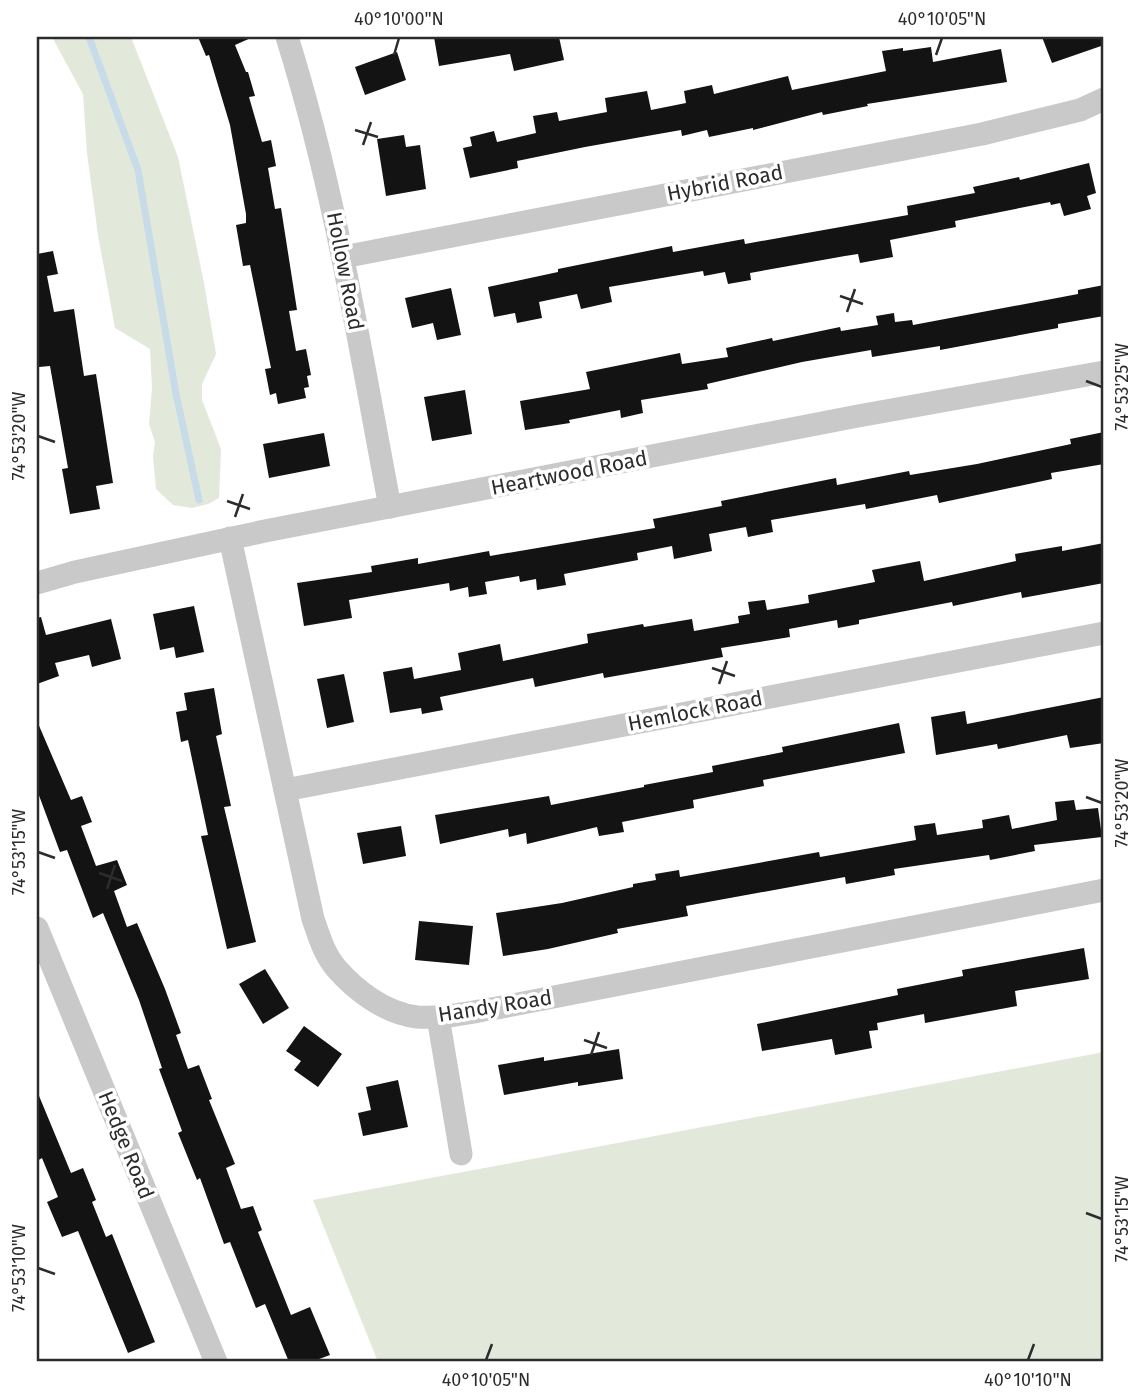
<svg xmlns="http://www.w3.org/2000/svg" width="1141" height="1399" font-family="'Fira Sans',sans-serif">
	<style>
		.green { fill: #e2e9da }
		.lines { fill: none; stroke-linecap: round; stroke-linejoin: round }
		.stream { stroke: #c7dbe8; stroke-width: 7 }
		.building { fill: #131313 }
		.street { stroke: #c9c9c9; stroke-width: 23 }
		.ticks { fill: none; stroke: #2c2c2c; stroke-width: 2.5 }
		.labels { text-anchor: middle; stroke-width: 7; stroke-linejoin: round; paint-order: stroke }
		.street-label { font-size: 21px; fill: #2c2c2c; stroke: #fff }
		.neatline { fill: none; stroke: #2c2c2c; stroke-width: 2.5 }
		.ticks-label { font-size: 18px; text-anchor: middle; fill: #2c2c2c }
	</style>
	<rect width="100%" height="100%" fill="#fff"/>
	<!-- green -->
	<g class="green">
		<polygon points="52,37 131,37 178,157 204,283 216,354 202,384 202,400 221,449 219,498 208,504 192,508 173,505 156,489 153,456 155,442 149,424 152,388 150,349 115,328 98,235 87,153 83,94"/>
		<polygon points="1104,1052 1104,1362 378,1362 313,1200"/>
	</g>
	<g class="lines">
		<!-- stream -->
		<polyline class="stream" points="89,37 138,170 176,394 199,500"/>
	</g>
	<!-- building -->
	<g class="building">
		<polygon points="198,37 253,37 235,45 246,72 248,72 255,96 249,97 262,142 271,140 276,166 268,168 275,209 281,208 297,310 289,311 296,351 306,349 311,375 307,376 309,387 304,388 306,398 278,404 276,393 270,395 265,369 271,368 250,265 243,266 236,225 246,223 246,214 230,125 209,55 206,56"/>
		<polygon points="434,37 559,37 564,60 514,71 510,54 439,66"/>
		<polygon points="1042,37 1104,37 1104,45 1052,63"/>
		<polygon points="931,47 933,62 1001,49 1007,82 867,104 868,106 823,115 822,112 753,130 753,128 709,137 707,130 682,136 681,130 585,147 517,161 518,168 470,178 463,148 472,146 470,137 494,131 497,142 536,133 533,116 557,112 559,121 607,112 605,98 647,91 651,110 686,103 684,91 712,85 714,94 788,76 792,90 886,71 882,51 903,48 903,51"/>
		<polygon points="397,52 406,80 365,95 355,67"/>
		<polygon points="404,135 406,147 420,145 426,189 386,196 377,139"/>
		<polygon points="1089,163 1096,193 1087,196 1091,209 1064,216 1060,203 1051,205 1050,202 955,221 956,227 890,240 893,257 860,263 858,254 845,256 750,273 751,280 728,284 725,272 704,276 703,271 609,287 612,302 581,309 577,294 539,302 542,318 517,323 515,313 494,317 488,287 558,272 558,269 672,246 673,252 744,239 745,244 908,215 907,206 975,193 973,187 1019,177 1020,180"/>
		<polygon points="53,251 58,274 47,276 54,312 74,309 84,376 96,374 113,483 96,486 100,509 70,514 62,469 68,468 50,366 39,367 37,351 37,254"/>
		<polygon points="1104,285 1104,316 1058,324 1058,328 940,350 940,346 872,357 871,350 802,362 707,384 708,389 641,400 643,413 621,418 620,410 569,420 570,423 525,430 520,401 590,389 586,372 680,353 682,364 728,357 726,348 772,338 773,341 840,327 841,331 878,325 876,316 894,313 895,322 912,320 913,325 1078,294 1078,290"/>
		<polygon points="451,288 461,335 437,340 433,323 412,328 405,298"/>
		<polygon points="465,390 472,434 432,441 424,397"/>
		<polygon points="1104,432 1104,464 1051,473 1052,479 939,503 937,495 866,509 865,504 771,520 773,532 748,537 746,527 709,534 712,551 674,559 672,546 637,553 638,560 564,574 566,585 537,590 536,579 520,582 519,576 485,582 487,594 469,597 468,587 450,591 449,583 349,600 352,618 304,626 297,583 372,572 371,566 418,558 418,564 489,551 490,556 655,528 653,519 722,506 721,501 836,478 837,485 909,471 910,475 977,464 1071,444 1070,439"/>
		<polygon points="324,433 330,466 269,478 263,444"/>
		<polygon points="1104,543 1104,583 1022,598 1021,592 953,606 952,602 859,620 859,624 838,628 837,620 789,629 790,637 721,648 723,657 604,678 603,673 535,687 533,678 440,697 443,710 422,714 421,708 390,713 383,672 412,667 414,679 461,670 458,653 500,644 503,661 588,643 587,634 643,624 644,627 692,619 694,631 739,623 738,616 750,614 748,602 765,600 767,610 809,603 808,595 875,582 872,570 920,561 924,581 1016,561 1015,554 1062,546 1062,551"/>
		<polygon points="194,606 204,652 176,658 174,647 160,650 153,614"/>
		<polygon points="41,617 46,635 111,619 121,659 92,667 89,655 55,663 59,676 37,684 37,618"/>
		<polygon points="344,674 354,722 327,728 317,679"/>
		<polygon points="214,688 222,734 216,736 231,806 224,807 256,942 227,949 201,836 208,835 188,740 181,742 176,712 187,710 184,693"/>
		<polygon points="1104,697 1104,743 1070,748 1067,735 998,749 997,744 936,755 931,717 965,711 967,724"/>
		<polygon points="37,721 71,800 82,796 92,822 81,826 96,866 117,860 127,885 114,891 127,927 137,923 165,989 181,1033 176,1035 188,1069 199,1065 212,1099 209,1100 235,1164 226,1168 241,1209 253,1206 262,1230 258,1232 291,1315 310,1307 330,1355 311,1362 289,1362 265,1304 256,1308 230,1242 224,1244 200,1178 197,1180 178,1133 182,1131 159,1069 162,1068 139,1000 103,913 93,918 67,850 60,852 37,790"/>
		<polygon points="899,723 905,753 763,780 764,786 693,800 694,808 622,822 624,832 599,836 597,827 527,844 526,833 509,837 508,829 440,844 435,815 549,796 551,805 644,787 644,785 713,772 712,766 783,752 782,747"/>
		<polygon points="1074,800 1076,810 1098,808 1102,837 1034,845 1035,851 990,860 989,855 894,869 895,875 846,884 845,877 686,906 688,916 617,929 618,933 548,949 503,956 496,913 562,903 633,887 633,884 656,880 655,874 679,870 680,877 819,852 820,857 916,840 914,826 935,823 937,835 983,828 982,820 1009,815 1012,829 1057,820 1055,802"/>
		<polygon points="401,826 406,856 363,864 357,833"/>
		<polygon points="419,921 473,926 469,965 415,960"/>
		<polygon points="1084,948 1089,979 1015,991 1017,1006 925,1023 924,1014 877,1023 878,1030 869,1031 872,1048 835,1055 832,1039 762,1051 757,1024 898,995 897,989 963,976 962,970"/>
		<polygon points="265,969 289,1008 263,1024 239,984"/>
		<polygon points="304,1026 342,1054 318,1087 294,1070 301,1061 286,1051"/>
		<polygon points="619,1049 623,1079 578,1086 578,1082 504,1095 498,1065 544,1057 544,1061"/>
		<polygon points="398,1080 408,1127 363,1136 358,1113 371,1110 366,1087"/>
		<polygon points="37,1091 71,1173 83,1168 96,1200 92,1202 106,1237 112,1234 155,1342 128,1353 78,1231 62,1237 47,1202 58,1197 42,1158 37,1161"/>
	</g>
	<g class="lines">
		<!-- street -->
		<g class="street">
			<path d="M287,37C335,190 360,349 390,507"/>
			<polyline points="343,257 982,134 1080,110 1104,99"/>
			<path d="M230,538L313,919C319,936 324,954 336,968C356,991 385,1013 417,1017C443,1019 471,1012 497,1008L1104,890"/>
			<polyline points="37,583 75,572 265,531 858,416 1104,372"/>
			<polyline points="285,790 1104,633"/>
			<polyline points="37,928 216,1362"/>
			<polyline points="438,1017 461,1154"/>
		</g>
	</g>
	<!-- ticks -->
	<path class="ticks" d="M394,55L399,38M936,55L942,38M355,130L378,137M363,145L371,122M840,296L863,304M847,312L855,289M1086,381L1102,387M38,436L55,442M227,501L250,509M235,517L243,494M712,668L735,676M719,684L727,661M1086,797L1102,803M38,852L55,858M99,873L122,881M107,889L115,865M584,1040L607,1048M591,1055L599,1032M1086,1213L1102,1219M38,1268L55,1274M486,1360L492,1344M1028,1360L1034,1344"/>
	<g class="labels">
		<!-- street labels -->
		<g class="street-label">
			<text transform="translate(725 183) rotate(-11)" y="7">Hybrid Road</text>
			<text transform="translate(345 271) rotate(79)" y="7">Hollow Road</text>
			<text transform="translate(569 473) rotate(-11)" y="7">Heartwood Road</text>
			<text transform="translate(695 711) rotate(-11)" y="7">Hemlock Road</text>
			<text transform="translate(495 1006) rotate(-9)" y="7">Handy Road</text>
			<text transform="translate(126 1145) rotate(68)" y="7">Hedge Road</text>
		</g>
	</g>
	<!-- border -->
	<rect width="1141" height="1399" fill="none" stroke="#ffffff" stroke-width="77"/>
	<rect x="38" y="38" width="1064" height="1322" class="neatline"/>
	<g class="ticks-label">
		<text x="399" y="25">40°10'00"N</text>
		<text x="942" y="25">40°10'05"N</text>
		<text transform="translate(1122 387) rotate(-90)" y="6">74°53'25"W</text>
		<text transform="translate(19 436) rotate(-90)" y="6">74°53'20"W</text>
		<text transform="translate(1122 803) rotate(-90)" y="6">74°53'20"W</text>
		<text transform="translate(19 852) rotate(-90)" y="6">74°53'15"W</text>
		<text transform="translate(1122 1219) rotate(-90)" y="6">74°53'15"W</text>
		<text transform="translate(19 1268) rotate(-90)" y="6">74°53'10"W</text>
		<text x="486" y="1386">40°10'05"N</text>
		<text x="1028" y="1386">40°10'10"N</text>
	</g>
</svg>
